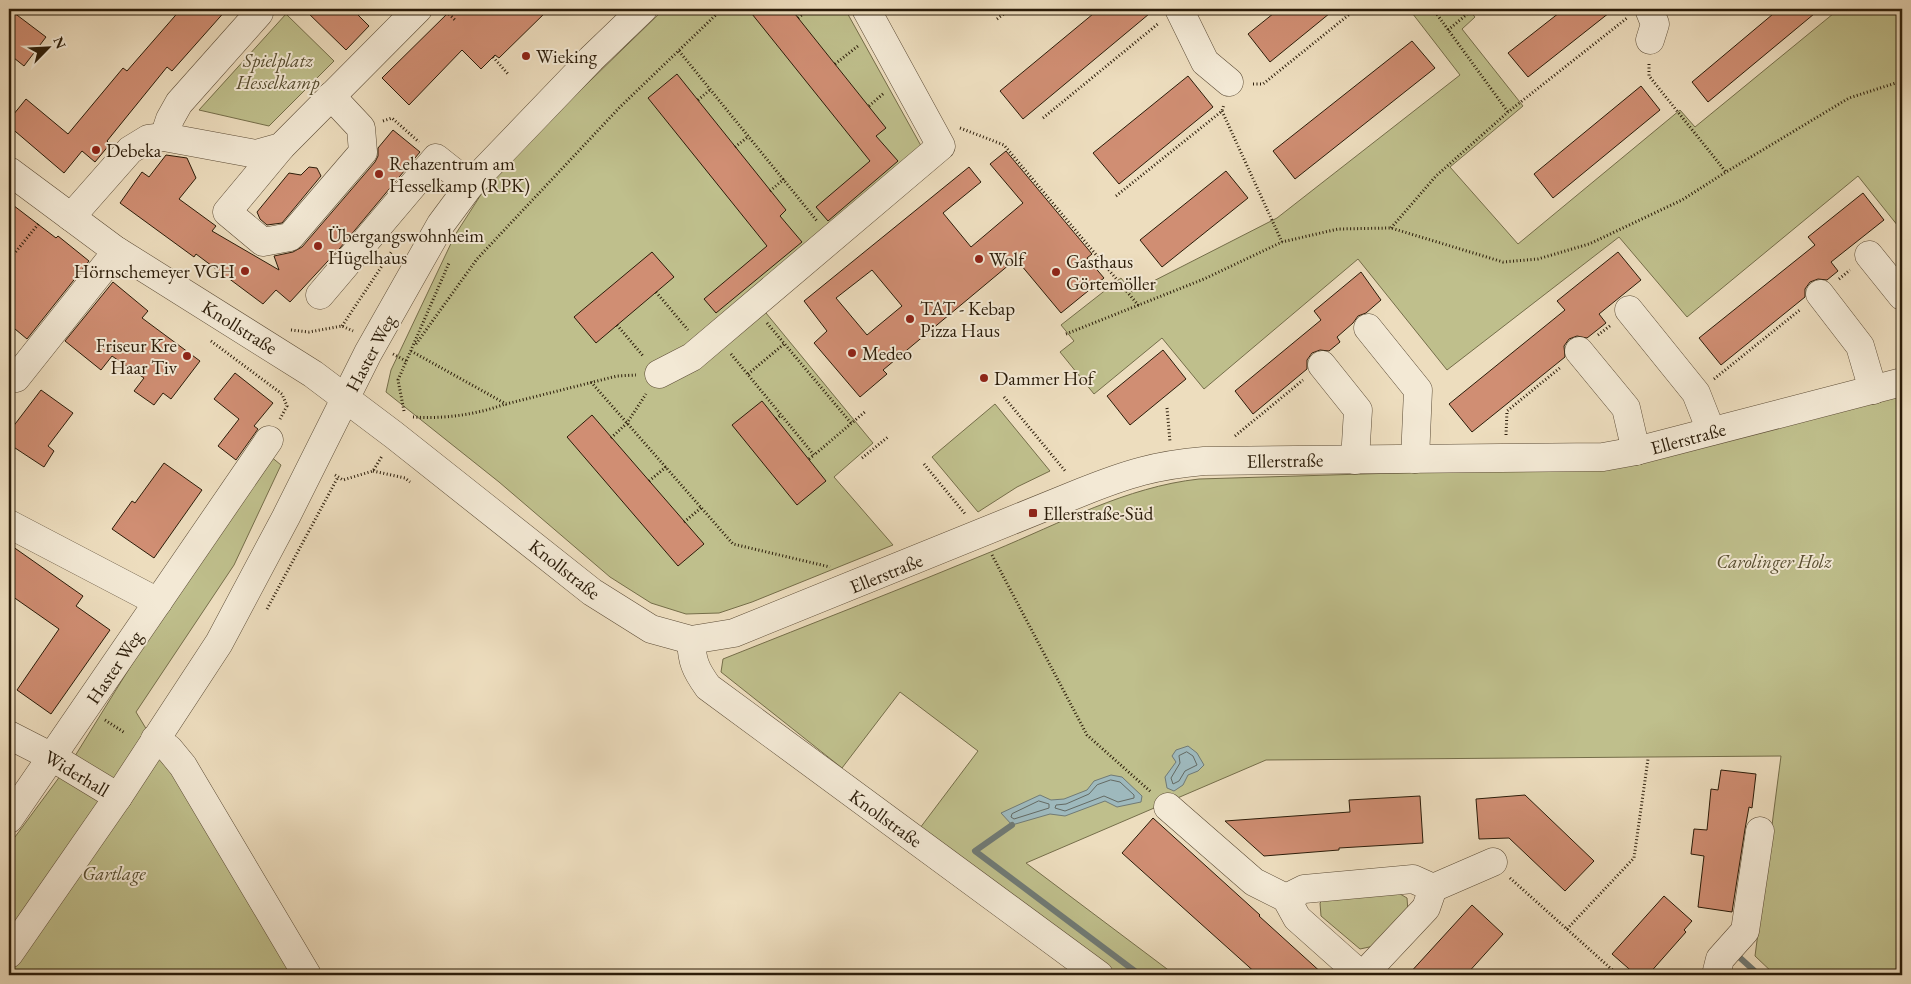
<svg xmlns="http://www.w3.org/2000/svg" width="1911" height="984" font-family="'EB Garamond',serif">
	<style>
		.green { fill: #bfbf8c; stroke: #756e4a }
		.water { fill: #9eb9bd; stroke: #707a75 }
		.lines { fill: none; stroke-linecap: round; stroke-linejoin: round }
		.shore { stroke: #646a63; stroke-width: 1 }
		.stream { stroke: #707a75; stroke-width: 6 }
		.building { fill: #d08e73; stroke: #2b1c09; fill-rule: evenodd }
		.minor-casing { stroke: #5c4c36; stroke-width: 29 }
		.path { stroke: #2b1c09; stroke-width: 3; stroke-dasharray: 1 2.5; stroke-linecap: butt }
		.minor { stroke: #f3e9d5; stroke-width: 28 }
		.poi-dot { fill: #8f2418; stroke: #f3e9d5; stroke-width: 2 }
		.labels { text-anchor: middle; stroke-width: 4; stroke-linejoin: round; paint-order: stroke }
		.poi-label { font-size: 19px; fill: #2b1c09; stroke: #f3e9d5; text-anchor: start }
		.park-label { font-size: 19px; font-style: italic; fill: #574d30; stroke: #f3e9d5 }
		.street-label { font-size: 19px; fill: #2b1c09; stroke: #f3e9d5 }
	</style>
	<rect width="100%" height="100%" fill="#edddbe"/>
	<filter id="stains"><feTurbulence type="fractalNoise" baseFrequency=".004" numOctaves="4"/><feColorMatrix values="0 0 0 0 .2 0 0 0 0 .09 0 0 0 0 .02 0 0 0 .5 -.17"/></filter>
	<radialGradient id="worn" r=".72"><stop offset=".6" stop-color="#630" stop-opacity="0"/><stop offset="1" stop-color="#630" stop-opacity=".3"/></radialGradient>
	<!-- green -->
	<g class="green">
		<polygon points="664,9 845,9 925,153 752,296 873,443 834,477 893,545 752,602 719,613 686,614 651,603 610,577 499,482 386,392 391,370 455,235 482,193 519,150"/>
		<polygon points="1409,9 1468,9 1475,17 1462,29 1523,106 1450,167 1518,244 1680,110 1695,127 1839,9 1902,9 1902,231 1858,176 1687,317 1619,237 1447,370 1358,259 1204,389 1162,338 1094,394 1060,352 1074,341 1061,325 1121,278 1132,292 1277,218 1460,75"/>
		<polygon points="286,14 334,61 269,126 199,110"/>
		<path d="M1902,396V975H1775L1755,956L1781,756L1266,760L1026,863L1175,975H1120L920,828L978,751L900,692L842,768L721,672L723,659C813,623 904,588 993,551C1061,523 1126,487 1199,479L1627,466Z"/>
		<polygon points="995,404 1050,471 1017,487 978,512 932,457"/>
		<polygon points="264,451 281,465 234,565 136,712 295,975 9,975 9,845 75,756"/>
		<polygon points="1395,891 1407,898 1408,911 1374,946 1360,949 1321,916 1320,903 1327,896"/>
	</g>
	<!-- water -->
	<g class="water">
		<polygon points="1188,746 1197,753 1204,765 1198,771 1188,775 1183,785 1174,791 1167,788 1165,777 1176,762 1172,756 1176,750"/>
		<polygon points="1111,775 1122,777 1142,796 1141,802 1117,807 1105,801 1065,816 1050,814 1012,825 1001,813 1040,795 1051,800 1064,799 1087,790 1094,781"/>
	</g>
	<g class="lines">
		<!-- shore -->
		<g class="shore">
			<polygon points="1187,752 1193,756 1197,765 1185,771 1179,781 1173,784 1171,778 1180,763 1179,756"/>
			<polygon points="1111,780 1120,782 1134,795 1134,798 1118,802 1104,796 1065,811 1055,808 1056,805 1066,804 1089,794 1097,785"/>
			<polygon points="1039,801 1049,804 1049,808 1014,819 1011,817 1012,814"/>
		</g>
		<!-- stream -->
		<g class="stream">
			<polyline points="1012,825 975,851 1140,975"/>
			<polyline points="1738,956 1759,975"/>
		</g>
	</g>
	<!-- building -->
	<g class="building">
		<polygon points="9,9 46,37 24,66 9,54"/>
		<polygon points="181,9 227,9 172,71 167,67 107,141 110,144 95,162 82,151 64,173 9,126 9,120 26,99 68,134 123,68 127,71"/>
		<polygon points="304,9 352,9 369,26 346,50"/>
		<polygon points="452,9 549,9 499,58 495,55 481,69 462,50 409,105 382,78"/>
		<polygon points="748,9 791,9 886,128 876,136 898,161 828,221 816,207 870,161"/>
		<polygon points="1099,9 1155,9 1023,119 1000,91"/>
		<polygon points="1279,9 1335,9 1270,62 1248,34"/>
		<polygon points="1564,9 1614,9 1528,77 1508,53"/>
		<polygon points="1779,9 1820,9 1708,102 1692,82"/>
		<polygon points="1412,41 1435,68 1295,179 1273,151"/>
		<polygon points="677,74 786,210 780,216 802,242 716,313 704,299 767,246 648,98"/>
		<polygon points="1188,76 1213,107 1119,184 1093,153"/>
		<polygon points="1641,86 1660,110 1553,198 1534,174"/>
		<polygon points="393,130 420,152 340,248 290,302 276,290 263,304 196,254 194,257 120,203 142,172 149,177 166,155 187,158 196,178 179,199 216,226 212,231 279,270 274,256 293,252 302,247 375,162 378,156 378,148"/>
		<path d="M1006,151L1092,254L1087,258L1104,278L1061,313L1016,259L883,370L887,374L860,397L814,343L827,331L804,301L969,167L981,182L943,213L971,247L1023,203L990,164ZM872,270L902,306L867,335L836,298Z"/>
		<polygon points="309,167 317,168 321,176 282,223 267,225 260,219 257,212 289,173 301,175"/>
		<polygon points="1226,171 1248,198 1162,267 1140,240"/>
		<polygon points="1863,193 1884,220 1831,262 1838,271 1827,280 1818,279 1810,282 1805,289 1805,297 1721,365 1699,338 1815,245 1808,237"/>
		<polygon points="9,202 56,238 58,236 89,261 27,339 9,324"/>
		<polygon points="652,252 674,277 596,343 574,317"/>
		<polygon points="1618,252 1641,280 1599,314 1606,323 1587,338 1577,336 1569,339 1564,346 1565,357 1472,432 1449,404 1565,310 1557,301"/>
		<polygon points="1361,272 1381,300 1366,313 1358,316 1353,323 1337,337 1340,342 1329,351 1320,350 1312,353 1307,360 1307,369 1253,414 1235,391 1321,320 1314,311"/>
		<polygon points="113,282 148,311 142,318 200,361 171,399 163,393 154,405 134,391 144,378 112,356 101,370 65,341"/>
		<polygon points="1163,350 1186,379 1130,425 1107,396"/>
		<polygon points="235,373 273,403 254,426 258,429 236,460 218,446 239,419 214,399"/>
		<polygon points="41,390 73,413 48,446 54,451 44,467 9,444 9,432"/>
		<polygon points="762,401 826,481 797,505 732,425"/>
		<polygon points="592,415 704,544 678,566 567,437"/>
		<polygon points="164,463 202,490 154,558 112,529 132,501 135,503"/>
		<polygon points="9,544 83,596 76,606 110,630 51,714 17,690 59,629 9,594"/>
		<polygon points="1721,770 1756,774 1752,808 1749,807 1745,829 1732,912 1698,907 1704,856 1691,854 1694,829 1707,830 1711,789 1718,790"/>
		<polygon points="1525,795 1594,861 1565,891 1509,838 1479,839 1476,799"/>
		<polygon points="1420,796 1423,843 1339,848 1339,850 1264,856 1225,821 1350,812 1349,800"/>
		<polygon points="1153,818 1260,915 1259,916 1324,975 1258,975 1122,853"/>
		<polygon points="1664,896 1692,921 1684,930 1686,932 1648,975 1636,975 1612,954"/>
		<polygon points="1472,905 1503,934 1466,975 1408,975"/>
	</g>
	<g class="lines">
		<!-- minor casing -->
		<g class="minor-casing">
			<g id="minor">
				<polyline points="1179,9 1205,62 1229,82"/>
				<polyline points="1649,9 1655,24 1650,40"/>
				<polyline points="164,137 170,119 179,103 259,13"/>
				<polyline points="281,147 227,212 263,242 290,237 363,152 361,128 331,96"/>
				<path d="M9,171L114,249L313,374L394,435L592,592L651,629L691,640L734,633L1082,492C1127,474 1156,465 1204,461L1603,457L1636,451L1902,382"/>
				<polyline points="71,217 130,150 148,139 164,137 256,154 281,147 418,9"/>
				<polyline points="1869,255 1902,296"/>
				<polyline points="1820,294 1860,346 1873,390"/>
				<polyline points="320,295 436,158 470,185"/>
				<polyline points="1629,310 1696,393 1711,431"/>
				<polyline points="1368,328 1418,390 1415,459"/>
				<polyline points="1579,351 1626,408 1636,451"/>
				<polyline points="1322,365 1358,410 1355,460"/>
				<polyline points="659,374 692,357 941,146 866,9"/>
				<polyline points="16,378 117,251"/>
				<polyline points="9,524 158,602"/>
				<path d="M691,640C692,661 695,669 708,687L1099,975"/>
				<polyline points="9,735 52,757 118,797"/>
				<polyline points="155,739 169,749 183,766 307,975"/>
				<polyline points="1168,807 1254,882 1286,898"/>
				<polyline points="9,819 269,440"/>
				<polyline points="1433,888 1493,862"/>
				<polyline points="9,954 118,797 219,643 286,517 368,353 441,224 470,185 591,59 643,9"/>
				<polyline points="1361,975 1297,918 1286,898 1304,889 1413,879 1433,888 1426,908 1363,975"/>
				<polyline points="1716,975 1720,959 1745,931 1760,831"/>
			</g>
		</g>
		<!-- path -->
		<g class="path">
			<polyline points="444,9 455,20"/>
			<polyline points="1433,9 1508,112"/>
			<polyline points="798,18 809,9"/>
			<polyline points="997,19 1010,9"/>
			<polyline points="1448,30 1473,9"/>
			<polyline points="679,51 817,221"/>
			<polyline points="493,57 508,74"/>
			<polyline points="835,64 858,46"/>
			<polyline points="1649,64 1649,76 1726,172"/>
			<polyline points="1253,84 1263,84 1356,9"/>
			<polyline points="698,100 711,89"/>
			<polyline points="869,106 884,93"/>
			<polyline points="1222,111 1282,242"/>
			<polyline points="1043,118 1159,23"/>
			<polyline points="383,121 392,118 419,142"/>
			<polyline points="960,128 1004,145 1139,306"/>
			<polyline points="735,147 749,136"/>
			<polyline points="770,191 784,179"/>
			<polyline points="1116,196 1222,111 1224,104"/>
			<polyline points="1391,228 1436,176 1508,112 1627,18"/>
			<polyline points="9,260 40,222"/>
			<polyline points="1839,279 1850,270"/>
			<polyline points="656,292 688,330"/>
			<polyline points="767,323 851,423"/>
			<polyline points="617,325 644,357"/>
			<polyline points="342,326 392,251"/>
			<polyline points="291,330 309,332 342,326 353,331"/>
			<polyline points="1066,334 1204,279 1282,242 1338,229 1391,228 1503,262 1538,259 1589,244 1682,200 1726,172 1849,98 1902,81"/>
			<polyline points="1598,335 1611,325"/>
			<polyline points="211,341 282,394 287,406 280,419"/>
			<polyline points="416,344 477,259 620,107 722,9"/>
			<polyline points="411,351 506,404 617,376 636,375"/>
			<polyline points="393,354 406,361"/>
			<polyline points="731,354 814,455 866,411"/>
			<polyline points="748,374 784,344"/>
			<polyline points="1714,379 1801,309"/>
			<polyline points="591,382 733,544 830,567"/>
			<polyline points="1004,397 1066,472"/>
			<polyline points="1167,408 1170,442"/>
			<polyline points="404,411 398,380 449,263"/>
			<path d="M413,417C443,419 476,415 505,404"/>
			<polyline points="776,419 781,415"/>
			<polyline points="1506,435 1507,411 1561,367"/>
			<polyline points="1235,436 1303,380"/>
			<polyline points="611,438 627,423 646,394"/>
			<polyline points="862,458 888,437"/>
			<polyline points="809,459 814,455"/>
			<polyline points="924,464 966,515"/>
			<polyline points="373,471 405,478 410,482"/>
			<polyline points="335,475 343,480 373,471 382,456"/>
			<polyline points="649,481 666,467"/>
			<polyline points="684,522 701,508"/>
			<polyline points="992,555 1087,735 1151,792"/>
			<polyline points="267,609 338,477"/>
			<polyline points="105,720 125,733"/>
			<polyline points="1510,878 1618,975"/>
			<polyline points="1567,929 1634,858 1648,759"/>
		</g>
		<!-- minor -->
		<use href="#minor" class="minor"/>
	</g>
	<!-- markers -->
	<g class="poi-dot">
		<circle cx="526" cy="56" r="5"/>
		<circle cx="96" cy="150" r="5"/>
		<circle cx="379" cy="174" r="5"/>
		<circle cx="318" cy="246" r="5"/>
		<circle cx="979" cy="259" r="5"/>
		<circle cx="245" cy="271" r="5"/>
		<circle cx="1056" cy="272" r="5"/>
		<circle cx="910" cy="319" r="5"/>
		<circle cx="852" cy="353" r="5"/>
		<circle cx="187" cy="356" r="5"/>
		<circle cx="984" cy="378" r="5"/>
		<rect x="1028" y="508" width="10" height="10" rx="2.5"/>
	</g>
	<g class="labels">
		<!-- poi labels -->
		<g class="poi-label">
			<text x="536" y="63">Wieking</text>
			<text x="106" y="157">Debeka</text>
			<text x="389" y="170">Rehazentrum am<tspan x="389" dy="22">Hesselkamp (RPK)</tspan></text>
			<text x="328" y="242">Übergangswohnheim<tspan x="328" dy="22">Hügelhaus</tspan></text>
			<text x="989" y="266">Wolf</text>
			<text x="1066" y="268">Gasthaus<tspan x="1066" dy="22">Görtemöller</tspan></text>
			<text x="235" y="278" text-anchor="end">Hörnschemeyer VGH</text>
			<text x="920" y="315">TAT - Kebap<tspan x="920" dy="22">Pizza Haus</tspan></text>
			<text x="177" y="352" text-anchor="end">Friseur Kre<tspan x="177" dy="22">Haar Tiv</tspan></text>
			<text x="862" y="360">Medeo</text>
			<text x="994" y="385">Dammer Hof</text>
			<text x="1043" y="520">Ellerstraße-Süd</text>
		</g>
		<!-- park labels -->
		<g class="park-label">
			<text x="278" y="67">Spielplatz<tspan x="278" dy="22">Hesselkamp</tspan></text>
			<text x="1774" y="568">Carolinger Holz</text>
			<text x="114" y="880">Gartlage</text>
		</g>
		<!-- street labels -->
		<g class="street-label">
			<text transform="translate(240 327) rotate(32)" y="7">Knollstraße</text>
			<text transform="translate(370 353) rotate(-62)" y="7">Haster Weg</text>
			<text transform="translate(1688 438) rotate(-15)" y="7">Ellerstraße</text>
			<text transform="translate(1285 460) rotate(-1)" y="7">Ellerstraße</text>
			<text transform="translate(565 569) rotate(38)" y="7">Knollstraße</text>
			<text transform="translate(886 573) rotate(-22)" y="7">Ellerstraße</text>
			<text transform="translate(114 667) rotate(-56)" y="7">Haster Weg</text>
			<text transform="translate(77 773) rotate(31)" y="7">Widerhall</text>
			<text transform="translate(886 818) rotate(36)" y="7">Knollstraße</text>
		</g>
	</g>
	<!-- margin -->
	<rect width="1911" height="984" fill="none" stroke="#edddbe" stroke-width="30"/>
	<rect x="10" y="10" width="1891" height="964" fill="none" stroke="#2b1c09" stroke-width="2.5"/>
	<rect x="15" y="15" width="1881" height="954" fill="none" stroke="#2b1c09"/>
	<!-- north arrow -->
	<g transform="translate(48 48) rotate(66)" stroke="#f3e9d5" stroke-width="4" paint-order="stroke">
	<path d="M0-4L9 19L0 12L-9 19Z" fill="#2b1c09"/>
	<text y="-8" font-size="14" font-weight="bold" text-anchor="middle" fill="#2b1c09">N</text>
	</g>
	<rect width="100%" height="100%" filter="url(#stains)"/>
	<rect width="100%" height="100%" fill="url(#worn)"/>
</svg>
